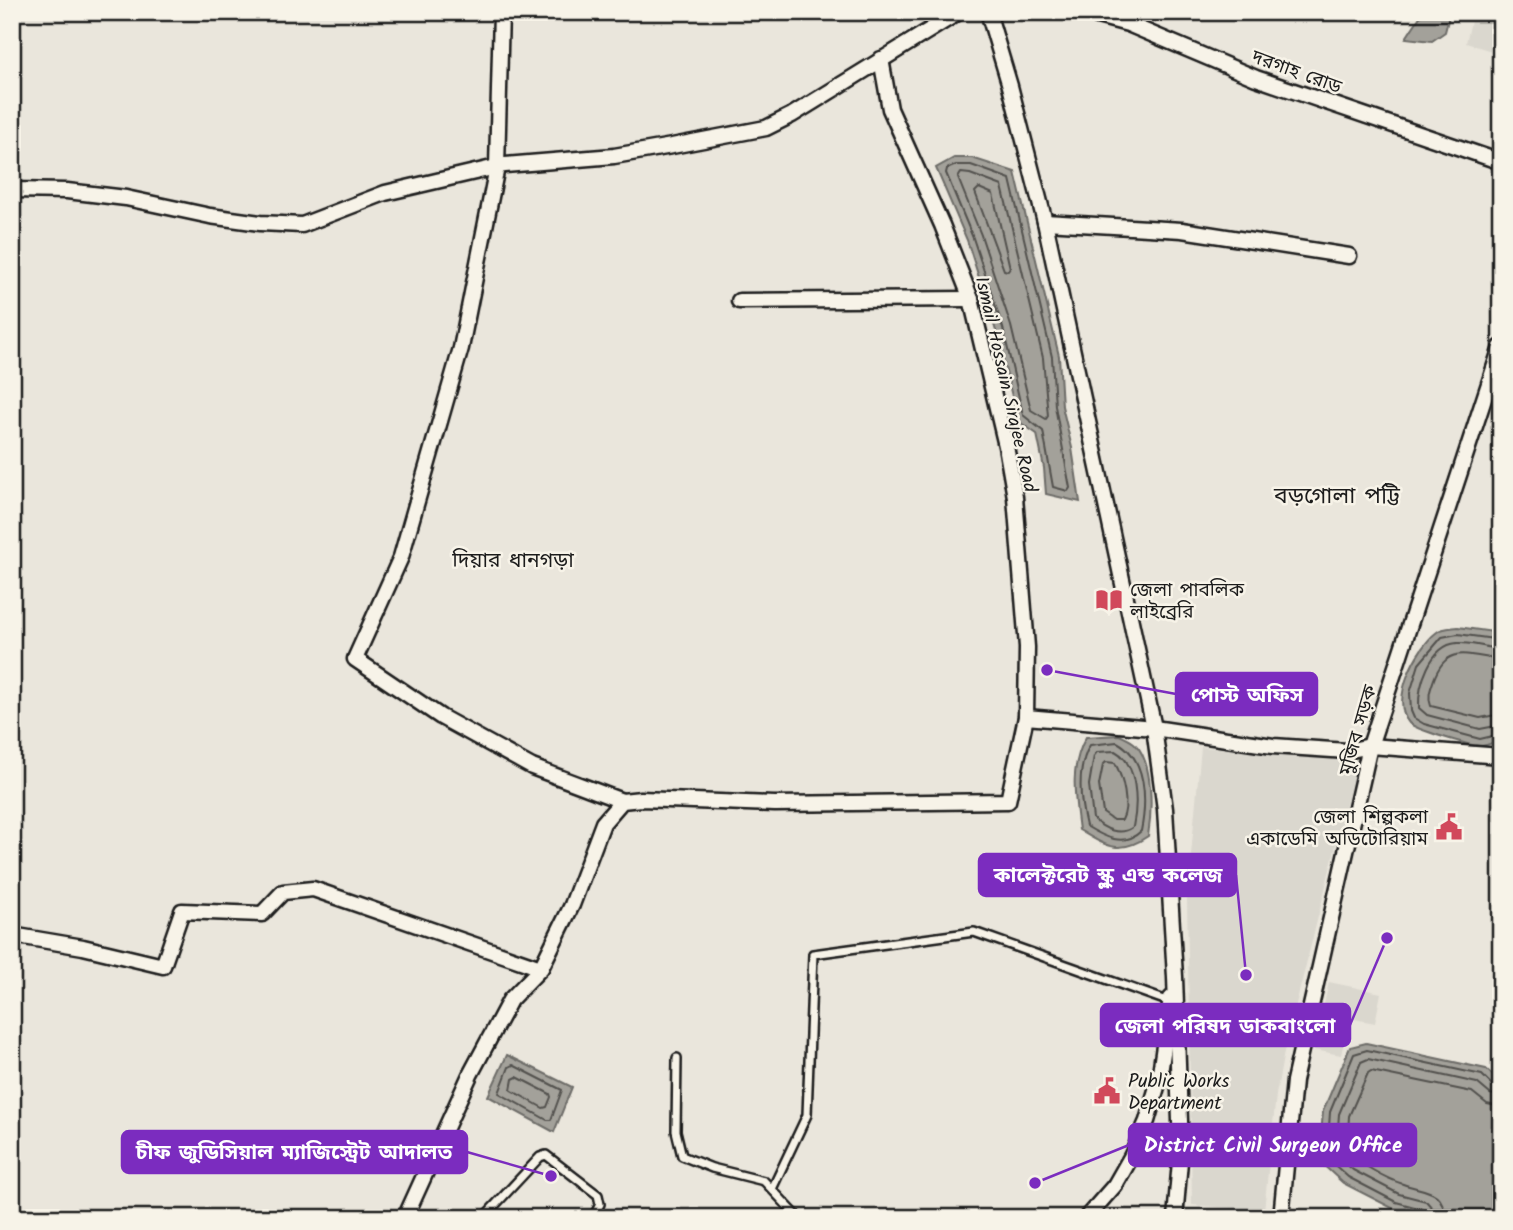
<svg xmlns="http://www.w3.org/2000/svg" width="1513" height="1230" font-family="Kalam,'Noto Sans Bengali',sans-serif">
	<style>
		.built { fill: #dad7ce }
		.water { fill: #a3a19a; stroke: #6d6c68; stroke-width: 2 }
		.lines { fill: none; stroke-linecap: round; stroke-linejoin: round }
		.shore { stroke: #52514e; stroke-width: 2 }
		.lane-casing { stroke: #1c1c1c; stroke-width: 12 }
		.street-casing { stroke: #1c1c1c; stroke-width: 19 }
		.lane { stroke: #f7f3e8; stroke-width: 7 }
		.street { stroke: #f7f3e8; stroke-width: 14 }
		.labels { text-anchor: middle; stroke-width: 5; stroke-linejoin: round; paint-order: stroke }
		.street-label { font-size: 19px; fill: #1c1c1c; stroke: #f7f3e8 }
		.poi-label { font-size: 19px; fill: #1c1c1c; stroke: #f7f3e8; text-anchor: start }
		.neighbourhood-label { font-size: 21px; fill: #1c1c1c; stroke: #f7f3e8 }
		.quarter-label { font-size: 23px; fill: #1c1c1c; stroke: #f7f3e8 }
		.leader { fill: none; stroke: #7b2cbf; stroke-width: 2.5 }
		.callout-dot { fill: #7b2cbf; stroke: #f7f3e8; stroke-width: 2.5 }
		.callout { fill: #7b2cbf; stroke: #7b2cbf; stroke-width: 2.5 }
		.callout-label { font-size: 21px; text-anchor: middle; font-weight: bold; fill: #fff }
	</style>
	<rect width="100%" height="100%" fill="#eae6dc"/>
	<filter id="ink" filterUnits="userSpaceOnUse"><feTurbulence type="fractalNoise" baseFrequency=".0143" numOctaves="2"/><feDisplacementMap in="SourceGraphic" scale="14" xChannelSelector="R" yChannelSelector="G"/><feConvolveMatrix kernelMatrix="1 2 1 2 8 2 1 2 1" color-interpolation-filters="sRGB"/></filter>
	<g filter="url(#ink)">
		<!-- built -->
		<g class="built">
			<polygon points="1473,12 1501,12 1501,54 1466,43"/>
			<polygon points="1201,747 1358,758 1284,1052 1276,1095 1264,1211 1192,1205 1187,898"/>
			<polygon points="1329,982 1381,993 1375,1023 1349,1018 1341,1055 1314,1050"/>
		</g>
		<!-- water -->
		<g class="water">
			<polygon points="1423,12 1450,12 1445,32 1432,41 1406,38"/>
			<polygon points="954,158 972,158 1015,172 1059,356 1062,406 1072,448 1080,502 1046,494 1044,468 1037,434 1018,421 996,331 967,240 936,168"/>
			<path d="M1458,627L1501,633V740C1495,742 1486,746 1480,746C1470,746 1414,729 1409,723C1389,700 1417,647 1437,632C1442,628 1451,628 1458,627Z"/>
			<path d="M1119,735C1124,737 1130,740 1134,743C1154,761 1152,812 1148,836C1119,856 1106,846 1079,830C1075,798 1069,767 1086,737Z"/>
			<polygon points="1366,1043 1486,1069 1501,1083 1501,1218 1434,1218 1394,1209 1343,1183 1319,1161 1323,1111 1350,1047"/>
			<polygon points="507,1055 572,1087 554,1132 488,1096"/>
		</g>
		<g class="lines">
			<!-- shore -->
			<g class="shore">
				<polygon points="956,165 971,165 1010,179 1052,357 1055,406 1070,488 1068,491 1053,487 1043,431 1023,415 1003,328 973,238 946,173 947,169"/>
				<polygon points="961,173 970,174 1002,186 1043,358 1048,416 1046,419 1031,410 1011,326 981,235 958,178"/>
				<polygon points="979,188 993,194 1010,268 1008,271 1004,270 975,192"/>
				<polyline points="1501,640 1458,634 1442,637 1419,664 1410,693 1411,711 1414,718 1424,724 1480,739 1501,734"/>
				<path d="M1501,649C1486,648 1472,642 1457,643C1430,645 1418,686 1419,708L1427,715L1480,729L1501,725"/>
				<path d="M1501,659C1472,658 1448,641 1434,679C1431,688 1427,696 1431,706L1480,718L1501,714"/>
				<path d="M1117,742C1147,758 1147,801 1141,831C1124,848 1104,837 1086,826C1080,801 1076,769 1090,745Z"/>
				<path d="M1115,751C1138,763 1138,804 1133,827C1120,837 1104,829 1093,819L1089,785L1094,756L1097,752Z"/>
				<path d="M1106,762L1115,763C1123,778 1130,805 1122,820H1113L1103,813L1099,785L1103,765Z"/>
				<polygon points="513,1065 562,1090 551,1120 547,1120 499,1093 509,1067"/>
				<polygon points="517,1077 550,1094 551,1097 547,1107 543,1108 511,1090 513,1079"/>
				<polyline points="1426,1218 1422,1209 1396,1202 1348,1177 1327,1158 1330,1112 1354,1054 1367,1050 1482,1075 1494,1087 1501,1088"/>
				<polyline points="1435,1218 1433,1209 1426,1201 1399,1194 1353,1170 1336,1155 1339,1114 1361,1062 1368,1059 1477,1083 1490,1094 1501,1096"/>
				<path d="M1445,1218C1444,1188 1424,1192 1403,1184C1384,1178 1362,1165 1347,1151L1349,1116L1368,1073L1371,1071L1472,1092L1487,1104L1501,1107"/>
			</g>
			<!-- lane casing -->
			<g class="lane-casing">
				<g id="lane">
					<polyline points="677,1058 676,1131 682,1156 712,1168 764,1181 799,1218"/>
					<polyline points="772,1189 807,1115 813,954 974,932 1170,1002"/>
					<polyline points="483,1218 540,1157 546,1155 598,1195 600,1204 593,1218"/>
				</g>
			</g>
			<!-- street casing -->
			<g class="street-casing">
				<g id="street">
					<polyline points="501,12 497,167 461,348 401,557 355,659 441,717 532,767 622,801"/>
					<polyline points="988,12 1010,86 1045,222 1154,728 1165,809 1175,977 1181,1150 1175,1218"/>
					<polyline points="1082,12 1128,24 1256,78 1501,162"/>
					<polyline points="12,190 67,191 126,198 210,216 260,223 302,225 385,193 505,165 614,156 672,146 766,128 792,115 959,12"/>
					<polyline points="1045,222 1182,230 1349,256"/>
					<polyline points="739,301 971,299"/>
					<polyline points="1026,717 1154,728 1273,746 1347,751 1370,746 1501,756"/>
					<polyline points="12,935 83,947 163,966 182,911 262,914 283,892 313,889 541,968"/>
					<polyline points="405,1218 470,1075 510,1000 541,968 572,905 603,823 622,801 641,799 775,804 1008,801 1026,717 1027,647 1015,497 1006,446 971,299 942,225 890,109 881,59"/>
					<polyline points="1086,1218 1115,1185 1131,1157 1147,1121 1159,1080 1171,998"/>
					<polyline points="1281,1218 1294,1081 1370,746 1501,347"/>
				</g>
			</g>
			<!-- lane -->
			<use href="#lane" class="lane"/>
			<!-- street -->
			<use href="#street" class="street"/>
		</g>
	</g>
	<!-- icons -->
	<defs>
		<g id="library-bare" transform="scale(2.1)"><path d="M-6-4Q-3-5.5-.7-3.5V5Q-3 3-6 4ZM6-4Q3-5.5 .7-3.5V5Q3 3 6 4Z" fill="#d1495b" stroke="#f7f3e8" stroke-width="2.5" paint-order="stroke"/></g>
		<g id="civic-bare" transform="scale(2.1)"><path d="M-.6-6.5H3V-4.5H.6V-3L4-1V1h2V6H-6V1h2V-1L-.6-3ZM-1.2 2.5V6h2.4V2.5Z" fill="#d1495b" stroke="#f7f3e8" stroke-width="2.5" paint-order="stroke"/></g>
	</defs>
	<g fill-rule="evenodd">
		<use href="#library-bare" x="1109" y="600"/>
		<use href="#civic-bare" x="1449" y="827"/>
		<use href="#civic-bare" x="1107" y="1091"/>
	</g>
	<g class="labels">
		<!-- street labels -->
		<g class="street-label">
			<text transform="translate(1297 71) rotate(20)" y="7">দরগাহ রোড</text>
			<text transform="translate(1007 384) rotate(77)" y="7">Ismail Hossain Sirajee Road</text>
			<text transform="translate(1357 730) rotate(-74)" y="7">মুজিব সড়ক</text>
		</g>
		<!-- poi labels -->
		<g class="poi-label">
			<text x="1130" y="596">জেলা পাবলিক<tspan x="1130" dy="22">লাইব্রেরি</tspan></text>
			<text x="1428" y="823" text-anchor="end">জেলা শিল্পকলা<tspan x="1428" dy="22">একাডেমি অডিটোরিয়াম</tspan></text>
			<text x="1128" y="1087">Public Works<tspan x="1128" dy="22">Department</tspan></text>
		</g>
		<!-- neighbourhood labels -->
		<g class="neighbourhood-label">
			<text x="513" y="567">দিয়ার ধানগড়া</text>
		</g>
		<!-- quarter labels -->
		<g class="quarter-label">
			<text x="1337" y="503">বড়গোলা পট্টি</text>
		</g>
	</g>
	<!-- callouts -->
	<path class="leader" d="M1047 670L1176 694M1246 975L1236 875M1387 938L1350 1025M1035 1183L1129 1145M551 1176L467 1152"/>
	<g class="callout-dot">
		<circle cx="1047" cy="670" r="7"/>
		<circle cx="1246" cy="975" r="7"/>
		<circle cx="1387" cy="938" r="7"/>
		<circle cx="1035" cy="1183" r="7"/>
		<circle cx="551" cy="1176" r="7"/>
	</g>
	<g class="callout">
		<rect x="1176" y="673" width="141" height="42" rx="7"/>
		<rect x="979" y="854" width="257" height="42" rx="7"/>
		<rect x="1101" y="1004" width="249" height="42" rx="7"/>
		<rect x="1129" y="1124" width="287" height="42" rx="7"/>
		<rect x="122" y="1131" width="345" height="42" rx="7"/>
	</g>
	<g class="callout-label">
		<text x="1247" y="702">পোস্ট অফিস</text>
		<text x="1108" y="882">কালেক্টরেট স্কুল এন্ড কলেজ</text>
		<text x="1225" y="1033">জেলা পরিষদ ডাকবাংলো</text>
		<text x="1273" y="1152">District Civil Surgeon Office</text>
		<text x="294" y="1159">চীফ জুডিসিয়াল ম্যাজিস্ট্রেট আদালত</text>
	</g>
	<!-- margin -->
	<rect width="1513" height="1230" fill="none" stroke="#f7f3e8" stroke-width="42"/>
	<rect x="21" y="21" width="1471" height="1188" fill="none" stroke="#1c1c1c" stroke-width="2.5" filter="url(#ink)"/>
</svg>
